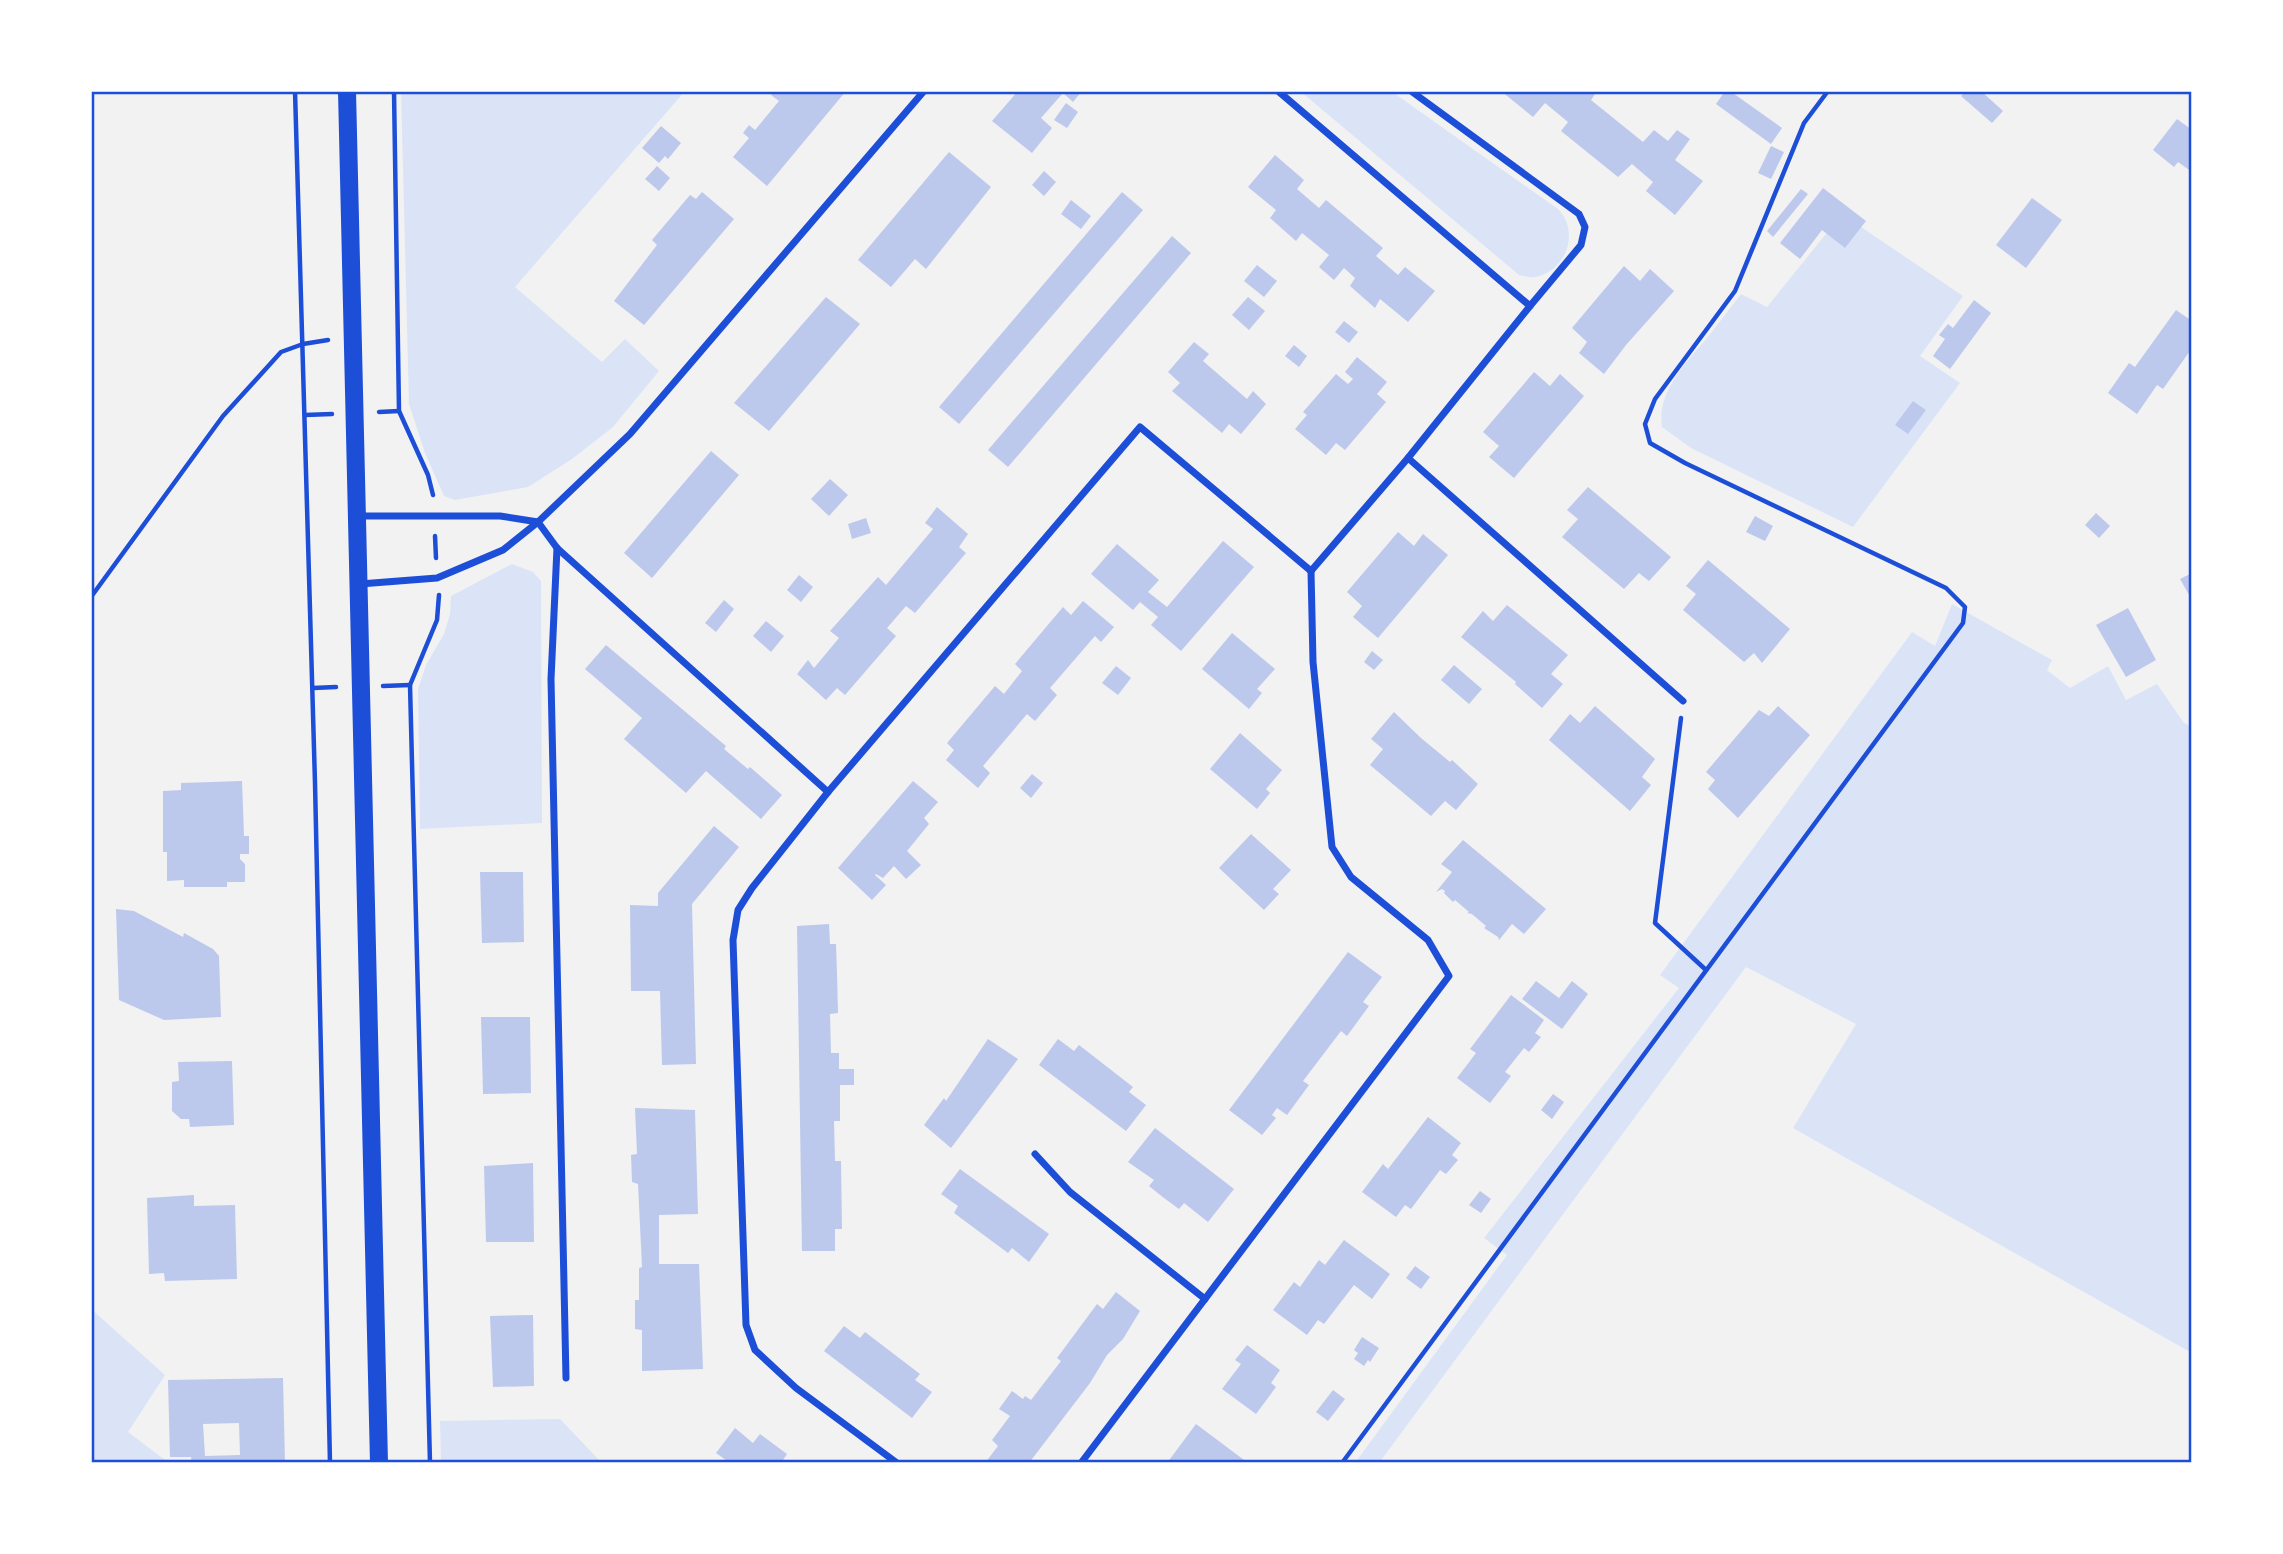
<svg xmlns="http://www.w3.org/2000/svg" width="2283" height="1554" font-family="Commissioner,sans-serif">
	<style>
		.green { fill: #dbe4f7 }
		.building { fill: #bdc9ec; fill-rule: evenodd }
		.lines { fill: none; stroke-linecap: round; stroke-linejoin: round }
		.path { stroke: #1d4ed8; stroke-width: 4.5 }
		.minor { stroke: #1d4ed8; stroke-width: 7 }
		.primary { stroke: #1d4ed8; stroke-width: 18 }
		.neatline { fill: none; stroke: #1d4ed8; stroke-width: 2.5 }
	</style>
	<rect width="100%" height="100%" fill="#f2f2f2"/>
	<!-- green -->
	<g class="green">
		<polygon points="401,91 685,91 515,287 602,362 625,339 659,371 613,427 572,459 528,487 455,500 444,496 425,453 409,404"/>
		<path d="M1300,91H1391L1558,209C1580,231 1567,270 1536,277C1531,278 1525,276 1519,275Z"/>
		<path d="M1842,214L1963,296L1920,356L1960,383L1853,527L1691,448L1662,427C1656,390 1690,359 1711,333C1721,320 1731,307 1741,294L1767,307Z"/>
		<polygon points="512,564 533,572 541,581 542,823 420,829 418,689 426,665 444,634 450,614 451,596"/>
		<polygon points="1952,604 2052,660 2047,670 2070,688 2108,666 2126,700 2157,684 2184,723 2192,727 2192,1353 1793,1128 1856,1024 1746,967 1379,1463 1355,1463 1507,1255 1484,1238 1679,988 1660,975 1912,632 1935,646"/>
		<polygon points="91,1309 165,1375 128,1432 169,1463 91,1463"/>
		<polygon points="560,1419 602,1463 441,1463 440,1421"/>
	</g>
	<!-- building -->
	<g class="building">
		<polygon points="775,91 846,91 767,186 733,157 749,138 743,133 749,125 755,130 779,101 771,95"/>
		<polygon points="1018,91 1082,91 1073,102 1063,93 1041,118 1052,128 1032,153 992,121"/>
		<polygon points="1501,91 1597,91 1591,100 1643,142 1654,130 1668,141 1677,130 1690,139 1675,160 1703,181 1675,215 1646,191 1653,182 1632,164 1618,177 1561,131 1568,122 1545,103 1533,117"/>
		<polygon points="1725,91 1730,91 1782,128 1771,144 1716,104"/>
		<polygon points="1966,91 1981,91 2003,111 1992,123 1961,96"/>
		<polygon points="1066,103 1078,112 1067,128 1054,120"/>
		<polygon points="2177,119 2192,130 2192,172 2178,162 2174,167 2153,150"/>
		<polygon points="661,126 681,143 668,159 665,156 659,163 642,148"/>
		<polygon points="1771,146 1784,152 1771,179 1758,173"/>
		<polygon points="949,152 991,187 926,269 915,259 891,287 858,260"/>
		<polygon points="1275,155 1304,180 1297,189 1319,208 1326,200 1383,248 1376,256 1398,275 1405,267 1435,291 1408,322 1380,299 1375,308 1350,286 1355,278 1344,268 1334,280 1319,267 1329,255 1302,233 1296,241 1270,218 1276,210 1248,187"/>
		<polygon points="657,166 670,178 659,191 645,179"/>
		<polygon points="1044,171 1056,182 1044,196 1032,185"/>
		<polygon points="1823,188 1866,221 1845,248 1822,230 1800,259 1780,243"/>
		<polygon points="1801,189 1808,194 1773,237 1767,231"/>
		<polygon points="702,192 734,219 644,325 614,301 657,245 652,240 690,195 696,199"/>
		<polygon points="1122,192 1143,210 959,424 939,407"/>
		<polygon points="2032,198 2062,220 2026,268 1996,245"/>
		<polygon points="1071,200 1091,216 1081,229 1061,214"/>
		<polygon points="1172,236 1191,253 1008,467 988,450"/>
		<polygon points="1257,265 1277,281 1264,297 1244,281"/>
		<polygon points="1624,266 1640,281 1650,269 1674,291 1626,345 1604,374 1579,353 1587,342 1572,328"/>
		<polygon points="826,297 860,324 769,431 734,403"/>
		<polygon points="1248,297 1265,311 1249,330 1232,315"/>
		<polygon points="1974,300 1991,313 1950,369 1933,356 1945,339 1939,335 1948,324 1953,328"/>
		<polygon points="2176,310 2192,321 2192,348 2163,389 2157,385 2137,414 2108,393 2129,363 2135,367"/>
		<polygon points="1344,321 1358,332 1349,343 1335,332"/>
		<polygon points="1194,342 1209,354 1203,361 1247,399 1253,391 1266,404 1241,434 1229,424 1222,433 1172,391 1180,383 1168,372"/>
		<polygon points="1294,345 1307,356 1299,367 1285,356"/>
		<polygon points="1357,357 1387,382 1377,394 1386,402 1345,450 1336,443 1326,455 1295,429 1307,415 1303,412 1336,374 1348,384 1353,379 1345,372"/>
		<polygon points="1534,372 1550,386 1560,374 1584,396 1514,478 1489,457 1499,446 1483,432"/>
		<polygon points="1913,401 1926,410 1908,434 1895,425"/>
		<polygon points="711,451 739,475 652,578 624,553"/>
		<polygon points="830,479 848,495 829,516 811,499"/>
		<polygon points="1588,487 1671,557 1649,581 1639,573 1624,589 1562,537 1578,519 1567,510"/>
		<polygon points="937,507 968,534 959,547 966,553 915,613 906,606 887,628 896,636 845,695 837,688 826,700 797,674 808,660 814,668 839,638 830,631 878,577 886,585 933,529 925,523"/>
		<polygon points="2096,513 2110,526 2099,538 2085,525"/>
		<polygon points="1755,516 1773,526 1765,541 1746,532"/>
		<polygon points="866,518 871,533 852,539 848,524"/>
		<polygon points="1398,532 1414,546 1423,534 1448,555 1378,638 1353,617 1362,606 1347,592"/>
		<polygon points="1223,541 1254,567 1181,651 1151,625 1158,617 1140,602 1133,610 1091,574 1117,544 1159,580 1148,592 1167,607"/>
		<polygon points="1708,560 1790,629 1762,663 1754,653 1744,662 1683,610 1696,594 1686,586"/>
		<polygon points="2192,573 2192,600 2180,579"/>
		<polygon points="799,575 813,587 801,602 787,590"/>
		<polygon points="724,600 734,609 716,632 705,623"/>
		<polygon points="1083,601 1114,627 1101,642 1095,636 1050,688 1057,695 1035,721 1027,714 983,766 990,773 978,788 946,760 954,750 947,743 995,686 1004,694 1022,671 1015,664 1063,607 1071,615"/>
		<polygon points="1507,605 1568,655 1551,674 1563,684 1542,708 1515,684 1516,682 1461,637 1483,611 1493,621"/>
		<polygon points="2128,608 2156,660 2126,677 2096,625"/>
		<polygon points="766,621 784,636 771,652 753,636"/>
		<polygon points="1232,633 1275,669 1257,689 1262,693 1249,709 1202,669"/>
		<polygon points="606,645 726,746 724,749 748,769 750,767 782,795 761,819 706,771 686,793 624,739 642,718 585,669"/>
		<polygon points="1372,651 1383,660 1374,670 1364,662"/>
		<polygon points="1454,665 1482,689 1469,704 1441,680"/>
		<polygon points="1116,666 1131,678 1118,695 1102,683"/>
		<polygon points="1595,706 1655,759 1642,777 1651,785 1630,811 1549,740 1570,714 1580,723"/>
		<polygon points="1778,706 1810,735 1738,818 1708,789 1715,780 1706,772 1759,710 1769,716"/>
		<polygon points="1394,712 1421,738 1450,762 1452,760 1478,784 1456,810 1445,801 1431,816 1370,765 1383,749 1371,739"/>
		<polygon points="1240,733 1282,770 1266,789 1270,793 1257,809 1210,769"/>
		<polygon points="1032,774 1043,783 1031,798 1020,788"/>
		<polygon points="242,781 244,836 249,836 249,854 240,854 240,859 245,864 245,882 227,882 227,887 184,887 184,880 167,881 167,852 163,852 163,791 181,790 181,783"/>
		<polygon points="913,781 938,802 924,818 929,824 907,851 921,865 906,879 894,866 883,878 876,874 875,875 886,885 872,900 838,868"/>
		<polygon points="714,826 739,847 692,904 696,1064 662,1065 660,991 631,991 630,905 658,906 658,893"/>
		<polygon points="1251,834 1291,870 1273,889 1279,894 1264,910 1219,868"/>
		<polygon points="1463,840 1546,909 1524,934 1512,924 1499,940 1498,937 1484,928 1486,926 1472,914 1467,913 1469,912 1455,900 1453,902 1444,893 1445,891 1442,889 1436,892 1452,872 1441,864"/>
		<polygon points="480,872 523,872 524,942 482,943"/>
		<polygon points="116,909 134,911 183,937 184,933 213,949 219,956 221,1017 164,1020 119,1000"/>
		<polygon points="829,924 830,944 836,944 837,974 838,1013 830,1014 831,1053 839,1053 839,1069 854,1069 854,1085 840,1085 840,1121 834,1121 835,1161 841,1161 842,1229 835,1229 835,1251 802,1251 797,926"/>
		<polygon points="1348,952 1382,977 1363,1002 1369,1006 1347,1036 1341,1031 1303,1081 1309,1085 1287,1115 1277,1108 1272,1115 1276,1118 1262,1135 1229,1110"/>
		<polygon points="1536,981 1559,998 1572,981 1588,994 1562,1029 1522,999"/>
		<polygon points="1511,995 1544,1020 1535,1033 1541,1037 1529,1052 1524,1048 1505,1072 1511,1076 1490,1103 1457,1078 1476,1053 1470,1049"/>
		<polygon points="481,1017 530,1017 531,1093 483,1094"/>
		<polygon points="988,1039 1018,1059 951,1148 924,1125 944,1098 946,1101"/>
		<polygon points="1058,1039 1074,1051 1079,1045 1133,1087 1129,1092 1146,1105 1126,1131 1039,1065"/>
		<polygon points="232,1061 234,1125 190,1127 189,1119 181,1119 172,1111 172,1082 179,1081 178,1062"/>
		<polygon points="1553,1094 1564,1102 1552,1119 1541,1110"/>
		<polygon points="635,1108 695,1110 698,1214 659,1215 659,1264 699,1264 703,1369 642,1371 642,1330 635,1329 635,1300 639,1300 639,1268 642,1267 638,1184 632,1182 631,1155 637,1154"/>
		<polygon points="1428,1117 1461,1143 1452,1155 1458,1160 1446,1174 1440,1170 1411,1209 1405,1205 1396,1217 1362,1192 1383,1164 1388,1169"/>
		<polygon points="1155,1128 1234,1189 1208,1222 1184,1203 1179,1209 1164,1198 1149,1186 1154,1180 1128,1162"/>
		<polygon points="533,1163 534,1242 486,1242 484,1166"/>
		<polygon points="960,1169 1049,1234 1029,1262 1012,1248 1008,1253 954,1213 958,1206 941,1194"/>
		<polygon points="1480,1191 1491,1199 1481,1213 1469,1205"/>
		<polygon points="194,1195 194,1206 235,1205 237,1279 165,1281 164,1273 149,1274 147,1198"/>
		<polygon points="1344,1240 1390,1274 1372,1299 1354,1285 1324,1324 1318,1320 1307,1335 1273,1310 1294,1282 1300,1287 1319,1260 1325,1265"/>
		<polygon points="1415,1266 1430,1277 1421,1289 1406,1278"/>
		<polygon points="1116,1292 1140,1311 1123,1339 1107,1355 1090,1383 1029,1463 985,1463 998,1446 992,1440 1010,1416 999,1409 1012,1391 1023,1399 1025,1396 1031,1400 1061,1361 1057,1358 1097,1304 1103,1309"/>
		<polygon points="533,1315 534,1386 493,1387 490,1316"/>
		<polygon points="844,1326 860,1338 865,1332 920,1374 915,1380 932,1392 912,1418 824,1351"/>
		<polygon points="1362,1337 1379,1348 1370,1362 1368,1360 1364,1366 1354,1359 1358,1353 1354,1350"/>
		<polygon points="1247,1345 1280,1370 1271,1383 1276,1387 1256,1414 1222,1389 1241,1364 1235,1360"/>
		<path d="M283,1378L285,1463H192L191,1457H170L168,1380ZM239,1423L240,1455L205,1456L203,1424Z"/>
		<polygon points="1333,1390 1345,1399 1328,1421 1316,1412"/>
		<polygon points="1196,1424 1244,1460 1242,1463 1167,1463"/>
		<polygon points="735,1428 753,1443 760,1434 787,1454 783,1460 787,1463 730,1463 716,1453"/>
	</g>
	<g class="lines">
		<!-- path -->
		<g class="path">
			<polyline points="295,91 315,783 330,1463"/>
			<polyline points="394,91 399,411 428,475 433,495"/>
			<polyline points="379,412 399,411"/>
			<polyline points="305,415 332,414"/>
			<polyline points="435,536 436,558"/>
			<polyline points="91,597 223,416 281,352 303,344 328,340"/>
			<polyline points="383,686 410,685"/>
			<polyline points="313,688 336,687"/>
			<polyline points="1681,718 1655,923 1706,970"/>
			<polyline points="430,1463 410,685 437,620 439,595"/>
			<polyline points="1342,1463 1963,623 1965,607 1946,588 1685,463 1650,443 1645,424 1655,399 1735,291 1804,123 1828,91"/>
		</g>
		<!-- minor -->
		<g class="minor">
			<polyline points="1278,91 1530,306 1408,458 1311,571"/>
			<polyline points="1411,91 1579,214 1585,227 1581,245 1530,306"/>
			<polyline points="1408,458 1683,701"/>
			<polyline points="357,516 500,516 538,522"/>
			<polyline points="538,522 557,548 828,792 1140,427 1311,571"/>
			<polyline points="557,548 551,679 566,1378"/>
			<polyline points="360,584 437,578 503,550 538,522 630,434 924,91"/>
			<polyline points="828,792 752,888 738,910 733,940 746,1325 755,1350 796,1388 897,1463"/>
			<polyline points="1035,1154 1070,1192 1205,1299"/>
			<polyline points="1081,1463 1449,976 1428,940 1351,877 1332,847 1313,662 1311,571"/>
		</g>
		<!-- primary -->
		<polyline class="primary" points="347,91 379,1463"/>
	</g>
	<!-- border -->
	<rect width="2283" height="1554" fill="none" stroke="#ffffff" stroke-width="186"/>
	<rect x="93" y="93" width="2097" height="1368" class="neatline"/>
</svg>
